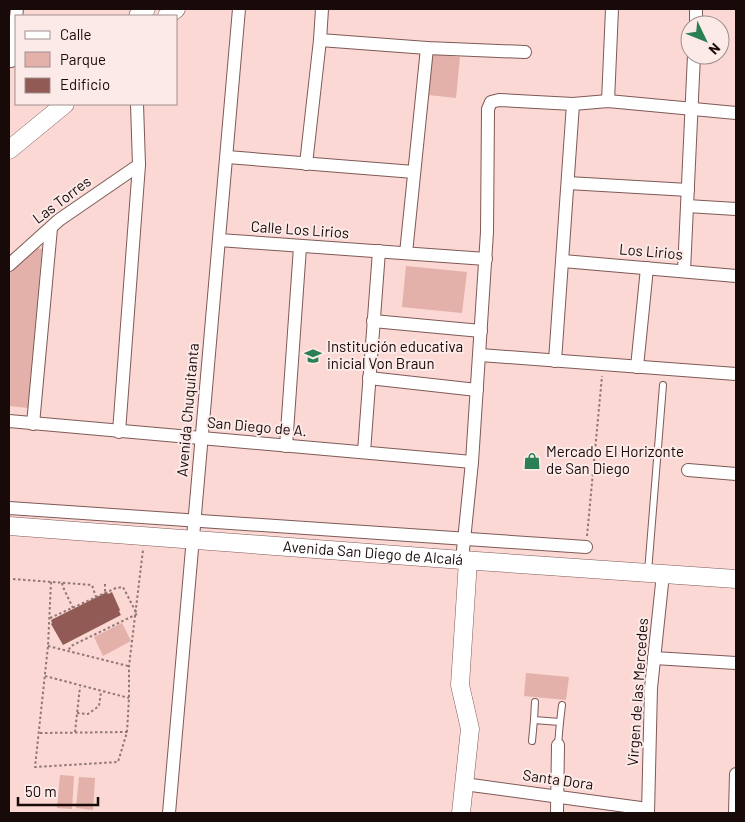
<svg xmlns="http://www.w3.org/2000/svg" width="745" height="822" font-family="Barlow,sans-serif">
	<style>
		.green { fill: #e3b0aa }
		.building { fill: #925a55 }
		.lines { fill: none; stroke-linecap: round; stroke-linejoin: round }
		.lane-casing { stroke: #7e5a56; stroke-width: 8 }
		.street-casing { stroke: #7e5a56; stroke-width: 14 }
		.secondary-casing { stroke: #7e5a56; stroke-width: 19 }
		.path { stroke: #8f7774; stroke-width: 2; stroke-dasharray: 2.5 2.5; stroke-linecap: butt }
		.lane { stroke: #fff; stroke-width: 6 }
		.street { stroke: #fff; stroke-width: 12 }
		.secondary { stroke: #fff; stroke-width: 18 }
		.labels { text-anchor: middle; stroke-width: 4; stroke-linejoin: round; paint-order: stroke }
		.street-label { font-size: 15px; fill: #170a09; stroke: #fceae8 }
		.poi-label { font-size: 15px; fill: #170a09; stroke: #fceae8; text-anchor: start }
	</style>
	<rect width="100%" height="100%" fill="#fbd8d4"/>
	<!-- green -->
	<g class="green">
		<polygon points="433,54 460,57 456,98 428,95"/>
		<polygon points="36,248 42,249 28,408 9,406 9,272"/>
		<polygon points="406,266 467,272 462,313 402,307"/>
		<polygon points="122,623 131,641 103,656 94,637"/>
		<polygon points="526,673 569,677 566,700 524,696"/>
		<polygon points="60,775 74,776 72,809 57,808"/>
		<polygon points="79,777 95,778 93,810 76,808"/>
	</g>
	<!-- building -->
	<polygon class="building" points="107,592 108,594 112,592 120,610 119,611 121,615 63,645 51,624 52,623 51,620"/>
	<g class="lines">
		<!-- lane casing -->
		<g class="lane-casing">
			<g id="lane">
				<polyline points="648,572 663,385"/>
				<polyline points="534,720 535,702"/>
				<polyline points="560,722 562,705"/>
				<polyline points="532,741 534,720 560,722 558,745"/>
			</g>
		</g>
		<!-- street casing -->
		<g class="street-casing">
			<g id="street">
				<polyline points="696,25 696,9"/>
				<polyline points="320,40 427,48 525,52"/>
				<polyline points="11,61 17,9"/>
				<polyline points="608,101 612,9"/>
				<polyline points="227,157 414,172"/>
				<polyline points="306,164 320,40 322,9"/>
				<polyline points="568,183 688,190"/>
				<polyline points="687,206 736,209"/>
				<polyline points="219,240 486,259"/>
				<polyline points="406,253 427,48"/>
				<polyline points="563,261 736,276"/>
				<polyline points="9,265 59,220 139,165"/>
				<polyline points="684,271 694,55"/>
				<polyline points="373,321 481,331"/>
				<polyline points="480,355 736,374"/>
				<polyline points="555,361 573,104"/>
				<polyline points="637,367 647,268"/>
				<polyline points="369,378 477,390"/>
				<polyline points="9,421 472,462"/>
				<polyline points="33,424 51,228"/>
				<polyline points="119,432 139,165 137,104"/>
				<polyline points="286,446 300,247"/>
				<polyline points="364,452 379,251"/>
				<polyline points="688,470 736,474"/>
				<polyline points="9,508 586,547"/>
				<polyline points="462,560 472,462 487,232 488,109 491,102 499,100 573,104 608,101 736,113"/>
				<polyline points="654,658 736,663"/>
				<polyline points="464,784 648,809"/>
				<polyline points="169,813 239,9"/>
				<polyline points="557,813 558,745"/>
				<polyline points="648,813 651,688 663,574"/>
				<polyline points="735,813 736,774"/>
			</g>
		</g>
		<!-- secondary casing -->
		<g class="secondary-casing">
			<g id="secondary">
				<polyline points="138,16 146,9"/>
				<polyline points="167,16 176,9"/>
				<polyline points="9,150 65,104"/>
				<path id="s1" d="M9,526L462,560L736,579"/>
				<polyline points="461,813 470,729 460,685 468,561"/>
			</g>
		</g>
		<!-- path -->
		<g class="path">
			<polyline points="587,536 602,376"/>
			<polyline points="13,579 92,585 96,597"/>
			<polyline points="51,582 48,646 35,767 118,762 127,732 129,698 129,666 143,550"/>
			<polyline points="62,583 63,587 73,608"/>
			<polyline points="105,584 105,593"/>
			<polyline points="50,618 116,588 123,587 137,614 71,646 68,651"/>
			<polyline points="48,646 128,666"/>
			<polyline points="45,676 129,698"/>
			<polyline points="77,713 88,714 99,706 101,692"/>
			<polyline points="75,732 80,687"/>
			<polyline points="40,733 127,732"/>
		</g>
		<!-- lane -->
		<use href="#lane" class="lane"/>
		<!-- street -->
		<use href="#street" class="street"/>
		<!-- secondary -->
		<use href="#secondary" class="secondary"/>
	</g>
	<!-- icons -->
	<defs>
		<g id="school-bare" transform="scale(1.35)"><path d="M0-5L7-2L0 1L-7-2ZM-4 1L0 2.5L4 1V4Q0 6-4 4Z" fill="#2a8054" stroke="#fceae8" stroke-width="2.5" paint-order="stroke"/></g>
		<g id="shop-bare" transform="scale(1.35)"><path d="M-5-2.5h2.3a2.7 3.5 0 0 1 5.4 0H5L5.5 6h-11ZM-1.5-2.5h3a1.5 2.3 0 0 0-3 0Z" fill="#2a8054" stroke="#fceae8" stroke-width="2.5" paint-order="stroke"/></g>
	</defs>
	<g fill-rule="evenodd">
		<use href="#school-bare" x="313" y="356"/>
		<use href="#shop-bare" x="532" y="461"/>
	</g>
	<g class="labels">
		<!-- street labels -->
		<g class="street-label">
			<text transform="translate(62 200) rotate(-37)" y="5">Las Torres</text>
			<text transform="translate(300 230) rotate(4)" y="5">Calle Los Lirios</text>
			<text transform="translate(651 252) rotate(5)" y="5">Los Lirios</text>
			<text transform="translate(188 410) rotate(-85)" y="5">Avenida Chuquitanta</text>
			<text transform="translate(257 427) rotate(5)" y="5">San Diego de A.</text>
			<text dy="5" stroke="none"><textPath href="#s1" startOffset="365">Avenida San Diego de Alcalá</textPath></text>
			<text transform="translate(638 692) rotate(-86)" y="5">Virgen de las Mercedes</text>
			<text transform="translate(558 780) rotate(8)" y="5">Santa Dora</text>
		</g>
		<!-- poi labels -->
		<g class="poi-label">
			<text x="327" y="352">Institución educativa<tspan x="327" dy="17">inicial Von Braun</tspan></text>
			<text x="546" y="457">Mercado El Horizonte<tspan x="546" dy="17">de San Diego</tspan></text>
		</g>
	</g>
	<!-- border -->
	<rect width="745" height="822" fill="none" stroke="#170a09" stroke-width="20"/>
	<!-- legend -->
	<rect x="15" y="15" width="162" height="90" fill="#fceae8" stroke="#a0908f"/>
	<rect x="25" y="31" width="25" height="8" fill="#ffffff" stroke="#a0908f"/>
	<text x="60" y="40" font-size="15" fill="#170a09">Calle</text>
	<rect x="25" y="52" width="25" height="15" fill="#e3b0aa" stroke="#a0908f"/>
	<text x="60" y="65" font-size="15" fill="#170a09">Parque</text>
	<rect x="25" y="78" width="25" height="15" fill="#925a55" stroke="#a0908f"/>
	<text x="60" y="90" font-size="15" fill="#170a09">Edificio</text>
	<!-- north arrow -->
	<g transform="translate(705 40) rotate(133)"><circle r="24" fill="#fceae8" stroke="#a0908f"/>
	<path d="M0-4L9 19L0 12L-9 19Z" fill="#2a8054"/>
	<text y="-8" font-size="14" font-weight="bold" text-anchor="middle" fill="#170a09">N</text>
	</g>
	<!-- scale -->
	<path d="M18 797v8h80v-8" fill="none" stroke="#170a09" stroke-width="2.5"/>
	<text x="25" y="797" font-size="15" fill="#170a09" stroke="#fceae8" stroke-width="4" paint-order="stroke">50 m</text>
</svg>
